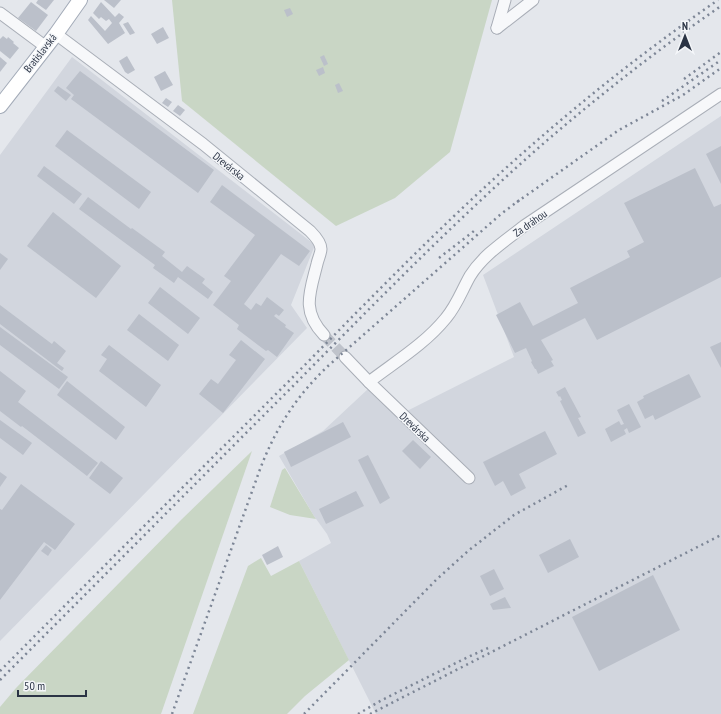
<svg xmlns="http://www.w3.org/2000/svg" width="721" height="714" font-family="'PT Sans Narrow',sans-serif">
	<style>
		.built { fill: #d2d6de }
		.green { fill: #c9d6c5 }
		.building { fill: #bbc0ca }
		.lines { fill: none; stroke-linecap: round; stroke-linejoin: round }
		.minor-tunnel { stroke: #bfc3cb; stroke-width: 11; stroke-dasharray: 11 5.5; stroke-linecap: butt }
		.minor-casing { stroke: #a9aeb7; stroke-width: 13 }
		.major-casing { stroke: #a3abb8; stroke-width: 16 }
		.minor { stroke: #f7f8fa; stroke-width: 11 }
		.major { stroke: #fff; stroke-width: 14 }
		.rail { stroke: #7d8696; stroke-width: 2.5; stroke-dasharray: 2 4; stroke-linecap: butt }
		.labels { text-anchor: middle; stroke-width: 3; stroke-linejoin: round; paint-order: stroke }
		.street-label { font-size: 11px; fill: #2b3445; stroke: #f4f6f9 }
	</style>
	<rect width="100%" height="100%" fill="#e4e7ec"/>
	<!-- built -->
	<g class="built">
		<polygon points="72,57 315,245 291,305 307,328 0,641 0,155"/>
		<polygon points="721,116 721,714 376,714 299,561 331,543 327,534 314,516 279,456 323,431 368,389 397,416 514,357 483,275"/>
	</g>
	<!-- green -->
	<g class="green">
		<polygon points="172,0 492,0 450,152 395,198 336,226 182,101"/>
		<polygon points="252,451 161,714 0,714 0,707 16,688 180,521"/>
		<polygon points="285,468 314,516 316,519 290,515 270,507 282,470"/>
		<polygon points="261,558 271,576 299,561 349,660 305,696 287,714 193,714 248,566"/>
	</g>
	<!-- building -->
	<g class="building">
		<polygon points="38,0 54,0 46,10 36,3"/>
		<polygon points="104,0 121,0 114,8"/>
		<polygon points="31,2 48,15 36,31 18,18"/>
		<polygon points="101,2 115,17 119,13 124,17 119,23 125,33 108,44 88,20 91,16 105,31 112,23 109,19 106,21 101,17 99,19 93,13"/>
		<polygon points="290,8 293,14 287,17 284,10"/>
		<polygon points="128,22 135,33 130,35 123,24"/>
		<polygon points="163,27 169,38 157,44 151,34"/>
		<polygon points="3,36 7,39 8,37 14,42 13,43 19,48 10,59 0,51 0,39"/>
		<polygon points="324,55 328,64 324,66 320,57"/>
		<polygon points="127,56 135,70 128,74 125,72 119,61"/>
		<polygon points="0,57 7,63 0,72"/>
		<polygon points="323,67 325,73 319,76 316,70"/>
		<polygon points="80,71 214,170 198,193 71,99 74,95 66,88"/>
		<polygon points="165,71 173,85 161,91 154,77"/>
		<polygon points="339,83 343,91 338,93 335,85"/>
		<polygon points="58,86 71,95 66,101 54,91"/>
		<polygon points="166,98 172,102 168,107 162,103"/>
		<polygon points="178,105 185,110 180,116 173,111"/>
		<polygon points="67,130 151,192 139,209 55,146"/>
		<polygon points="721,146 721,184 706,154"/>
		<polygon points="44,166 82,194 74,204 37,176"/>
		<polygon points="695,168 714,207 721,204 721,277 597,340 585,318 541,340 553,360 551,361 554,366 538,374 536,369 535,369 531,362 532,361 526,348 515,353 496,315 520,302 533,326 578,303 570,288 630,257 627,251 644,242 624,203"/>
		<polygon points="222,185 310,251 299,266 281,254 244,304 251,310 256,303 261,306 267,297 284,310 279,316 276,314 274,316 286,325 285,327 294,333 277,357 268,350 266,351 237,329 239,325 213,305 231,281 224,276 255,235 210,202"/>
		<polygon points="88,197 131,229 132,228 165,252 162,256 182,272 187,266 205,279 202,283 213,292 208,299 178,277 174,283 153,268 155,265 79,209"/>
		<polygon points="53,212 121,266 96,298 27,246"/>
		<polygon points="0,253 8,259 0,270"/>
		<polygon points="160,287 200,318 188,334 148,303"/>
		<polygon points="0,305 52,344 54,341 66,351 57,363 64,368 62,371 0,324"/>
		<polygon points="139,314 179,345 168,361 127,330"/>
		<polygon points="0,327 68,377 59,389 0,345"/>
		<polygon points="241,340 265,359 223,413 199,394 211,379 218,384 236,360 229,355"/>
		<polygon points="721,342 721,368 710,347"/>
		<polygon points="109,345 161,385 146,407 99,371 107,359 101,355"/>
		<polygon points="0,371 26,391 18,402 98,463 87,476 22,426 21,427 0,411"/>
		<polygon points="689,374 701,397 655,420 653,415 645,419 637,402 644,398 643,396"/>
		<polygon points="67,381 125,427 116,440 57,395"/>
		<polygon points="565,387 581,417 578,418 586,433 578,437 560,401 562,400 560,396 559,397 556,392"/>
		<polygon points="629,404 641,427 629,433 627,428 624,430 626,434 611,442 605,429 619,421 621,425 624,424 617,410"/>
		<polygon points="0,420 32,443 23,455 0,438"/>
		<polygon points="343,422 351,437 291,467 284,452"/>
		<polygon points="545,431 557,454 519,474 526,488 511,496 503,481 495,486 483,462"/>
		<polygon points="413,440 431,457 420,469 402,451"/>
		<polygon points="368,455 390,498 380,504 358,460"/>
		<polygon points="101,461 123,478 110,494 89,478"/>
		<polygon points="0,472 7,477 0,487"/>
		<polygon points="21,484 75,524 55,550 44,542 0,600 0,509 2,510"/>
		<polygon points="356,491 364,506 326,524 319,509"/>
		<polygon points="570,539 579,557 548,573 539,555"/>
		<polygon points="46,545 52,550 48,556 41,551"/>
		<polygon points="278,546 283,557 267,565 262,555"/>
		<polygon points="494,569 504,589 490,596 480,576"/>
		<polygon points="653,575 680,630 599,671 572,617"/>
		<polygon points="505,597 511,608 493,610 490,604"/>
	</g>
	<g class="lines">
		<!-- minor-tunnel -->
		<polyline class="minor-tunnel" points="324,335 345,357"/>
		<!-- minor casing -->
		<g class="minor-casing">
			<g id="minor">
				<polyline points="0,13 46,47"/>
				<polyline points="497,28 533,0"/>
				<polyline points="497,28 505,0"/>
				<path d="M56,34L203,144L310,231C314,235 321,242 321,249C321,253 318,259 317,264C310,292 301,311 324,335"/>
				<polyline points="345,357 369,382 469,478"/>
				<path d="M369,382C395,362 425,344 446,318C457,305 462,290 470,276C483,255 505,241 524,226L721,94"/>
			</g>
		</g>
		<!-- major casing -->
		<g class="major-casing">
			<polyline id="major" points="0,106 56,34 80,0"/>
		</g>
		<!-- minor -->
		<use href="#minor" class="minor"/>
		<!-- major -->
		<use href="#major" class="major"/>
		<!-- rail -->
		<g class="rail">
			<polyline points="684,79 721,52"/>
			<polyline points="662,101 721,60"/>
			<polyline points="517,202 619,130 683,95 721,68"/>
			<polyline points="439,258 474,231"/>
			<path d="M0,671C97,573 195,475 293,377C366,303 438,228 516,159C580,102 647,49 718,0"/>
			<path d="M0,680C98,582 196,483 294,385C376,302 457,219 544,143C601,94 660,48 721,6"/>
			<path d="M172,714L259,472C274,431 296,396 328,366L501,214L521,199"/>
			<polyline points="304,714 436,580 468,551 514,515 570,484"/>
			<polyline points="358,714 382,700 466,658 488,648"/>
			<polyline points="370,714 721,535"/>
		</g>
	</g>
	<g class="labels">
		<!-- street labels -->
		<g class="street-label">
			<text transform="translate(40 53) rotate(-52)" y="4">Bratislavská</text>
			<text transform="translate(229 166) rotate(39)" y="4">Drevárska</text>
			<text transform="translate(530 223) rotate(-35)" y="4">Za dráhou</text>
			<text transform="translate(415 427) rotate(44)" y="4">Drevárska</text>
		</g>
	</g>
	<!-- north arrow -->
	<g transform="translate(685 36)" stroke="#f4f6f9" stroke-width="3" paint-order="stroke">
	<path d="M0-3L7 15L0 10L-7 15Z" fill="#2b3445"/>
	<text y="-6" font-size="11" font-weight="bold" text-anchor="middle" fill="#2b3445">N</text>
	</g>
	<!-- scale -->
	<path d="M18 690v6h68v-6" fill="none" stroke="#2b3445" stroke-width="2"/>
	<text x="24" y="690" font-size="12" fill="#2b3445" stroke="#f4f6f9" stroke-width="3" paint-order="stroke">50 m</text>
</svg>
